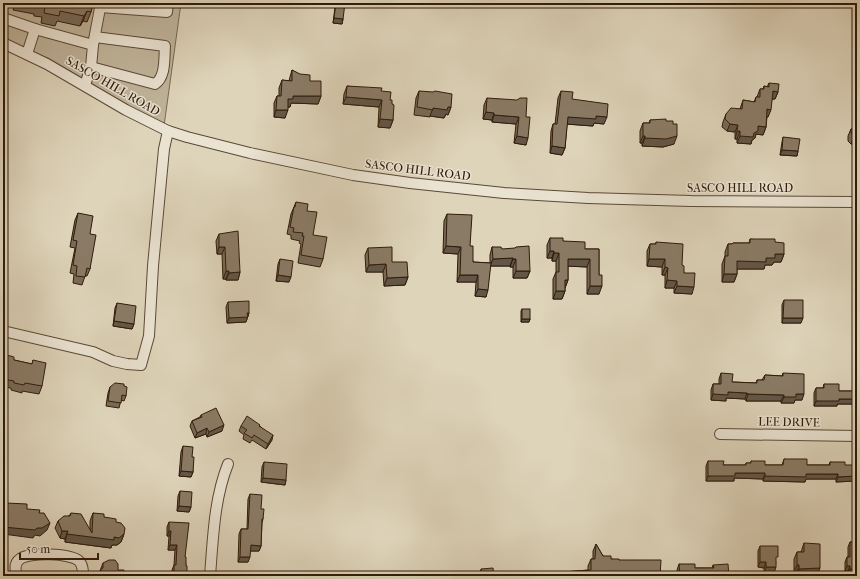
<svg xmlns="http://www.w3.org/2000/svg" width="860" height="579" font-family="'IM FELL French Canon',serif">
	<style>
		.green { fill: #c0b59c; stroke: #786853 }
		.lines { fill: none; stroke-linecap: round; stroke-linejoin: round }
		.minor-casing { stroke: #5b4936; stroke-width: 12 }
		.minor { stroke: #eae3d2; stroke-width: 10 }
		.wall { fill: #776a58; stroke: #2f1b0a }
		.shaded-wall { fill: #615647; stroke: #2f1b0a }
		.building { fill: #8a7b66; stroke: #2f1b0a }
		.labels { text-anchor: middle; stroke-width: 3; stroke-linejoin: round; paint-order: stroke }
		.street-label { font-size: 12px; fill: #2f1b0a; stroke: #eae3d2 }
	</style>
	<rect width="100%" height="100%" fill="#ded4ba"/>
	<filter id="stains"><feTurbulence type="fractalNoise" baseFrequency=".005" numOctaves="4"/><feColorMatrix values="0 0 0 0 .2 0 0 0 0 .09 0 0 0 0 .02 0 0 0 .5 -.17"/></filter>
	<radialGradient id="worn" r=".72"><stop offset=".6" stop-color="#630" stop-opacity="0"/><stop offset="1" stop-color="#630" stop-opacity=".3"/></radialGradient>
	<!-- green -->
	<polygon class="green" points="3,3 181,3 164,126 141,116 109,94 48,58 27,51 3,39"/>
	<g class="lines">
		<!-- minor casing -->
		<g class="minor-casing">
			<g id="minor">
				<polyline points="100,7 167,12 168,3"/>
				<polyline points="3,18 35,29 27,54"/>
				<polyline points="35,29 93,45"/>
				<polyline points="3,43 47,64 126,110 168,131 187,137 250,153 353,175 410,183 504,193 588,198 691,201 857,202"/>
				<path d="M91,67L155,84C166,77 164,58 165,46L95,37"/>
				<polyline points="85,85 91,67 93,45 101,3"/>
				<polyline points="3,331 93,352 113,361 127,364 141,365 149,336 153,266 164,149 168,131"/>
				<polyline points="720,434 857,436"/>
				<path d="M17,576C15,570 14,563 20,559C29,552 71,553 79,561C83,565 83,571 83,576"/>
				<path d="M210,576C213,539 214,499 228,464"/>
			</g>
		</g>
		<!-- minor -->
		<use href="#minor" class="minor"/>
	</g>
	<!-- wall -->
	<g class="wall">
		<polygon points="15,3 93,3 91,12 87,22 83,21 80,26 57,21 55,26 41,23 42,17 34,16 34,14 13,10"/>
		<polygon points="336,3 343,19 342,24 333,23 335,7"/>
		<polygon points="292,70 310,81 321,96 318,104 291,103 290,107 288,107 285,118 274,117 274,103 277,96 279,96 279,88 282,80 289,81 290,77"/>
		<polygon points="769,83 778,92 775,99 772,99 768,117 767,117 766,127 763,135 756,134 755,138 752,140 751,144 737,143 737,139 735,139 735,132 727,131 722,127 723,122 726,114 740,109 743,100 754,102 756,97 757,97 760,89 763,89 764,86 767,87"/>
		<polygon points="347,86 381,91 390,100 392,104 393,120 390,128 378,127 379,107 343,104 344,94"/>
		<polygon points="419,91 451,107 448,115 446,114 444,118 430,116 430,117 414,115 416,98"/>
		<polygon points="561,91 604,124 594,123 593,126 567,124 565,148 562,155 550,153 551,131 553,124 555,124 558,98"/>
		<polygon points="487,98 526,117 526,145 514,143 516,124 492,122 492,120 483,119 484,105"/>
		<polygon points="650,120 666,121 674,144 663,147 642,146 642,143 640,143 640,131 643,123 649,123"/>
		<polygon points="851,129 857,144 851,144 848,141 848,136"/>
		<polygon points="783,137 798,151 797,156 780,155 782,142"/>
		<polygon points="296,202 307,211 313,235 323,259 320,267 298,263 301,244 299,243 300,241 291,239 291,235 287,234 291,214"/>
		<polygon points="78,213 90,234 90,269 87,276 85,276 82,285 73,283 74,274 70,273 75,248 70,247 75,220"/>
		<polygon points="447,214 470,246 473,262 490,263 490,255 492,247 502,249 530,271 527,278 513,278 513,267 510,267 510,266 490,266 486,297 475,296 476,282 457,282 458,254 443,253 444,221"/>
		<polygon points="219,234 240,272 238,280 226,280 226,279 223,279 222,254 217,254 216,241"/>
		<polygon points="550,238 563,241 585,249 599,249 599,294 587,294 587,267 568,266 568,280 565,288 565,291 562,299 553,299 553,279 556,272 556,261 552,261 552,258 547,258 547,245"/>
		<polygon points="750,239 775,242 784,254 781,262 774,262 772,265 765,265 764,269 737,269 737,274 734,282 722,282 722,264 725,256 725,252 728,244 732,244 733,243 749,243"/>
		<polygon points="656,242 682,265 684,273 692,294 674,293 674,288 665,288 665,275 662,275 662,267 647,266 647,251 650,244 656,244"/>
		<polygon points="368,248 392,262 408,277 405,285 384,286 383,272 366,272 365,255"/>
		<polygon points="280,259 289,282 276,281 278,264"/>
		<polygon points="784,300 801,323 782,323 782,305"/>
		<polygon points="228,302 249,313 246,322 227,323 226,307"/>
		<polygon points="117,303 134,324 132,329 113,326 115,308"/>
		<polygon points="522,309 530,319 529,322 521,322 521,311"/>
		<polygon points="3,354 14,360 32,364 33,360 42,386 39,394 22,391 22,393 11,390 11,388 3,387"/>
		<polygon points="721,373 732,382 756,383 757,380 762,380 765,375 782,376 783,373 802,400 795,400 794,403 781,403 781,401 746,401 745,399 726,398 726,401 711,400 711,390 713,384 719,384 719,379"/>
		<polygon points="855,380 857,380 857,406 853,406 852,404 837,404 837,406 814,406 814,393 816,388 823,388 824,384 839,391 853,391 853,385"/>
		<polygon points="124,386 126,396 124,401 121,400 119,408 106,406 108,393 110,387"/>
		<polygon points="201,415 222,431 207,437 206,434 195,438 190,426 192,421 200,417"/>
		<polygon points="241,426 260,426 272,440 266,449 252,440 250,443 243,439 244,435 239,431"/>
		<polygon points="183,446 192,457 193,472 191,477 179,476 181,452"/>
		<polygon points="784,459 807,465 829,465 830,462 845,465 856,476 855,481 836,482 836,479 806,479 805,482 763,481 763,479 734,478 734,481 706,481 706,466 708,461 723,465 745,465 746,463 751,463 751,461 765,465 782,465"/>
		<polygon points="264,462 286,480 285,485 261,482 262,467"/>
		<polygon points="180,491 191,507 189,512 177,511 178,496"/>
		<polygon points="250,494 261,509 263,519 262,523 261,546 259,551 250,551 248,562 238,562 239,534 241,529 247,529 248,499"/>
		<polygon points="71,513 90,530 90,521 93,513 116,522 124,534 121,542 117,545 112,545 111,548 65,542 65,539 60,538 55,528 58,521 69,516"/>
		<polygon points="169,522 185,557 187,576 172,576 172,570 174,565 175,550 168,550 169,536 167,536 167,527"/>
		<polygon points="850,542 857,542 857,572 856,574 848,574 848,571 845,571 845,562 847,557 848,557 848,547"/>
		<polygon points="804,543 817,576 796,576 797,573 794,572 794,559 797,552 801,552"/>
		<polygon points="596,544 603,556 611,559 619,560 660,576 550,576 551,573 588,570 588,566 591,559 593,559 593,551"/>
		<polygon points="760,546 776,562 774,573 764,572 764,568 758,567 758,551"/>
		<polygon points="103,563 118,570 124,576 98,576"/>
		<polygon points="679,564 695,568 712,568 713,565 729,576 678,576 677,570"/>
		<polygon points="481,569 494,576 480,576 480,574"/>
	</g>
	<!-- shaded-wall -->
	<g class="shaded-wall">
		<polygon points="314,3 324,3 323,5 314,4"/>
		<polygon points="87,11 83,21 80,26 84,16"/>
		<polygon points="334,18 343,19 342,24 333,23"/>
		<polygon points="773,91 778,92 775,99 770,99"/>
		<polygon points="293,96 321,96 318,104 291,103 290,107 285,107 288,99"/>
		<polygon points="346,97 382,100 379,107 343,104"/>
		<polygon points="448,107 451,107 448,115 446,114 444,118 430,116 433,108"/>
		<polygon points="767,109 771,110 768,117 765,117"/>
		<polygon points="276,110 288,110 285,118 274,117"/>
		<polygon points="486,112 494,113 492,120 483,119"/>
		<polygon points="494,115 519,117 516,124 492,122"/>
		<polygon points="596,116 607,117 604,124 594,123 593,126 565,124 568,117"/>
		<polygon points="380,119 393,120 390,128 378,127"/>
		<polygon points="730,124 738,125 735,132 727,131"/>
		<polygon points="758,126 766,127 763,135 756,134 755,138 752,140 751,144 737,143 740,136 754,133"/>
		<polygon points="737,131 740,131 737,139 735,139"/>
		<polygon points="517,136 528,138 526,145 514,143"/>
		<polygon points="643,136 645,136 642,143 640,143"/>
		<polygon points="677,136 674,144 663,147 642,146 645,138"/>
		<polygon points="854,136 857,137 857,144 851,144"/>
		<polygon points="552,146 565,148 562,155 550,153"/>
		<polygon points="782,150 798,151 797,156 780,155"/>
		<polygon points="446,246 461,247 458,254 443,253"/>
		<polygon points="219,247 225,247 222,254 217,254"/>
		<polygon points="550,251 554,251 552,258 547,258"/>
		<polygon points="554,253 559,253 556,261 552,261"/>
		<polygon points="775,254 784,254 781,262 774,262 772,265 765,265 764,269 734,269 737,261 766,258"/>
		<polygon points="513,258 510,266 490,266 493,259"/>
		<polygon points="513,259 516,259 513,267 510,267"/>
		<polygon points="568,259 590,259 587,267 566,266"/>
		<polygon points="649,259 665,259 662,267 647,266"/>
		<polygon points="386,264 383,272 366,272 369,265"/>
		<polygon points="665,267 668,268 665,275 662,275"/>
		<polygon points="226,271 229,271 226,279 223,279"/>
		<polygon points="516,271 530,271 527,278 513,278"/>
		<polygon points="240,272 238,280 226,280 229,273"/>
		<polygon points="724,274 737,274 734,282 722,282"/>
		<polygon points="278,275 291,277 289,282 276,281"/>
		<polygon points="460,275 478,275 476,282 457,282"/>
		<polygon points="408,277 405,285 384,286 387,278"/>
		<polygon points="565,280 568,280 565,288 562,288"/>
		<polygon points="667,280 677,281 674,288 665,288"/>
		<polygon points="590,286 602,286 599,294 587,294"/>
		<polygon points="677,286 694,287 692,294 674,293"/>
		<polygon points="478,289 488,290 486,297 475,296"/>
		<polygon points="556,291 565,291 562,299 553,299"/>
		<polygon points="247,313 249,313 246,322 227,323 229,318"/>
		<polygon points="783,318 803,318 801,323 782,323"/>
		<polygon points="522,319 530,319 529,322 521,322"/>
		<polygon points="114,321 134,324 132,329 113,326"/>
		<polygon points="728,392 747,393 745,399 726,398 726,401 711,400 713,394"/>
		<polygon points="748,394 784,395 781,401 746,401"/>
		<polygon points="796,394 804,394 802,400 795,400 794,403 781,403 784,397"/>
		<polygon points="839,399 854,399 852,404 837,404 837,406 814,406 816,401"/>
		<polygon points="854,401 857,401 857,406 853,406"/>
		<polygon points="224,425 222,431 207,437 209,432"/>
		<polygon points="207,428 206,434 195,438 197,433"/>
		<polygon points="273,435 272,440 266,449 268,444"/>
		<polygon points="181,471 193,472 191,477 179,476"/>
		<polygon points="735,473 765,473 763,479 734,478 734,481 706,481 708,476"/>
		<polygon points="806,474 838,474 836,479 806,479 805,482 763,481 765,476"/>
		<polygon points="856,476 855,481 836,482 838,477"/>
		<polygon points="263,478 286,480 285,485 261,482"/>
		<polygon points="179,506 191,507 189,512 177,511"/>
		<polygon points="50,523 47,530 40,536 35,535 33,538 3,534 3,527 37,528"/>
		<polygon points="62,531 68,531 65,539 60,538"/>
		<polygon points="169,531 171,531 169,536 167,536"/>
		<polygon points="67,534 114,537 124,534 121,542 117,545 112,545 111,548 65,542"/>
		<polygon points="170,545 177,545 175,550 168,550"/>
		<polygon points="251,545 261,546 259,551 249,551"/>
		<polygon points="240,557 250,557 248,562 238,562"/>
		<polygon points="760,562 766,562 764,568 758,567"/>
		<polygon points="797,565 799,565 797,573 794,572"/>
		<polygon points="847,566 850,566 848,571 845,571"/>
		<polygon points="766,567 776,567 774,573 764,572"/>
		<polygon points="820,568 817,576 797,576 799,569"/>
		<polygon points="850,569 857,569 856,574 848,574"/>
	</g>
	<!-- building -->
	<g class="building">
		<polygon points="32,3 93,3 91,12 87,11 84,16 60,11 59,16 44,13 45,7 38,6 38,4"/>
		<polygon points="336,3 345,3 343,19 334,18"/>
		<polygon points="292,70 300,74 310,75 310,81 321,81 321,96 293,96 293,99 288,99 288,110 276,110 277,96 281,96 282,80 292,81"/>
		<polygon points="769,83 779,84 778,92 773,91 771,110 767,109 766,127 758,126 758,131 754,133 753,137 740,136 740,131 737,131 738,125 730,124 725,119 726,114 731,108 742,109 743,100 755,102 756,97 760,97 760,89 764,89 764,86 769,87"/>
		<polygon points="347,86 382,88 381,91 391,92 390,100 392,100 392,104 394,105 393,120 380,119 382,100 346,97"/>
		<polygon points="419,91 433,92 435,91 452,94 451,107 448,107 447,110 433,108 433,110 417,107"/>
		<polygon points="561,91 573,92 572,99 608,104 607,117 596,116 596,119 568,117 565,148 552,146 553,124 557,124"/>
		<polygon points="487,98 517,100 520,98 527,98 526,117 530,117 528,138 517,136 519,117 494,115 494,113 486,112"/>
		<polygon points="666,119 666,121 673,121 673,124 677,124 677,136 666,139 645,138 645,136 643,136 643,123 650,123 650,120"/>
		<polygon points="855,126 857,126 857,137 854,136 851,133 851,129"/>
		<polygon points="783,137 800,139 798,151 782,150"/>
		<polygon points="296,202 308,204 307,211 317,212 313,235 327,237 323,259 301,255 304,236 302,236 303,233 293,232 294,228 290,227 294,207 295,207"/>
		<polygon points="78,213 93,216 90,234 96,235 90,269 87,268 85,277 76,276 77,266 73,265 77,241 73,240"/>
		<polygon points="447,214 472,215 470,246 473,246 473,262 491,263 488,290 478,289 478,275 460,275 461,247 446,246"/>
		<polygon points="238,231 240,272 229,273 229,271 226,271 225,247 219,247 219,234"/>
		<polygon points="550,238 563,238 563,241 585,242 585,249 599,249 599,275 602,275 602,286 590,286 590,259 568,259 568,280 565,280 565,291 556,291 556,272 559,272 559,253 554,253 554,251 550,251"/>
		<polygon points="750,239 775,239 775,242 784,243 784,254 775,254 775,258 766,258 766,262 737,261 737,274 724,274 725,256 728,256 728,244 732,244 733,243 750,243"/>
		<polygon points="656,242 683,244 682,265 684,266 684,273 695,273 694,287 677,286 677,281 667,280 668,268 665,267 665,259 649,259 650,244 656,244"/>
		<polygon points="529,246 530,271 516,271 516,259 513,259 513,258 493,259 492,247 501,247 502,249 515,248 516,247"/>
		<polygon points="392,247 392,262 407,262 408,277 387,278 386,264 369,265 368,248"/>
		<polygon points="280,259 293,261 291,277 278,275"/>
		<polygon points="784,300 803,300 803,318 783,318"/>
		<polygon points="249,301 249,313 247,313 248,317 229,318 228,302"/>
		<polygon points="117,303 136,306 134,324 114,321"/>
		<rect x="522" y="309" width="8" height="10"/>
		<polygon points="3,354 14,357 14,360 32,364 33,360 46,363 42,386 25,383 24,385 14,383 14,381 3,379"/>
		<polygon points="721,373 733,374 732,382 757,383 757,380 764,380 765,375 783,376 783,373 804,374 804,394 796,394 796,397 784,397 784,395 748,394 747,393 728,392 728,395 713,394 713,384 721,384"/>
		<polygon points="855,380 857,380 857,401 854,401 854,399 839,399 839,401 816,401 816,388 824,388 824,384 839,384 839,391 854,391"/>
		<polygon points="115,383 124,384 124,386 127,387 126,396 122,395 121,403 108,401 110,387"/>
		<polygon points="216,408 224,425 209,432 207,428 197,433 192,421 202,417 201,415"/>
		<polygon points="247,416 260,425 259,426 273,435 268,444 254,435 252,438 244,433 247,430 241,426"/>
		<polygon points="183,446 193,447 192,457 194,457 193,472 181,471"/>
		<polygon points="784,459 807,459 807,465 830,465 830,462 845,462 845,465 856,465 856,476 838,477 838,474 806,474 806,477 765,476 765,473 735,473 735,476 708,476 708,461 724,461 723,465 746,465 746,463 751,463 751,461 765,461 765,465 783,465"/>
		<polygon points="264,462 287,464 286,480 263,478"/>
		<polygon points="180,491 192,492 191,507 179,506"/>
		<polygon points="250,494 262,495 261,509 264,509 263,519 262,519 261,546 251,545 250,557 240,557 241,529 248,529"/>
		<polygon points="6,503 27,504 27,509 40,510 39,513 44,513 50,523 42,528 37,528 35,530 3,527 3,505 6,505"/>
		<polygon points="71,513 81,514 92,533 93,513 104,514 104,517 116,519 116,522 121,523 125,528 124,534 119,538 114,537 114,540 67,534 68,531 62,531 58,521 64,516 70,516"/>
		<polygon points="169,522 189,523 185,557 186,557 186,566 187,566 187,576 174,576 174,565 176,565 177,545 170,545 171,531 169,531"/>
		<polygon points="850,542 857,542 857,569 850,569 850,566 847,566 847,557 850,557"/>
		<polygon points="804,543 820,544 820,568 799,569 799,565 797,565 797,552 804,552"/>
		<polygon points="596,544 603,556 611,556 611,559 619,559 619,560 661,560 660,576 551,576 551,573 591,570 591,559 595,559"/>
		<polygon points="760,546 778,546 778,557 776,557 776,567 766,567 766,562 760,562"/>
		<polygon points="109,560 115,560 118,564 118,570 124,570 124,576 100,576 101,569 103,568 103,563"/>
		<polygon points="679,564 695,564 695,568 714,568 713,565 728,564 729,576 680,576"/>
		<polygon points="493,568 494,576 482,576 481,569"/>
		<polygon points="238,574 250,574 250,576 237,576"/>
		<polygon points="454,575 454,576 437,576"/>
	</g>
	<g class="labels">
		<!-- street labels -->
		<g class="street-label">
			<text transform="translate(113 86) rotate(30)" y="4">SASCO HILL ROAD</text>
			<text transform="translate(418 170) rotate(7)" y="4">SASCO HILL ROAD</text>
			<text x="740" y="192">SASCO HILL ROAD</text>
			<text transform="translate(789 422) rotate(1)" y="4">LEE DRIVE</text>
		</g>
	</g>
	<!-- margin -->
	<rect width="860" height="579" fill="none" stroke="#ded4ba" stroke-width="16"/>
	<rect x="4" y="4" width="852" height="571" fill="none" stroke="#2f1b0a" stroke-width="2"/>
	<rect x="8" y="8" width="844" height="563" fill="none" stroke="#2f1b0a"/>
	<!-- scale -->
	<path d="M20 553v6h78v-6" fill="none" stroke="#2f1b0a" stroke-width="2"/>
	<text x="26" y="553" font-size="12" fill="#2f1b0a" stroke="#eae3d2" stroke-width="3" paint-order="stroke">50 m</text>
	<rect width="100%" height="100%" filter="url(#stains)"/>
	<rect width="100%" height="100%" fill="url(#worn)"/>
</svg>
